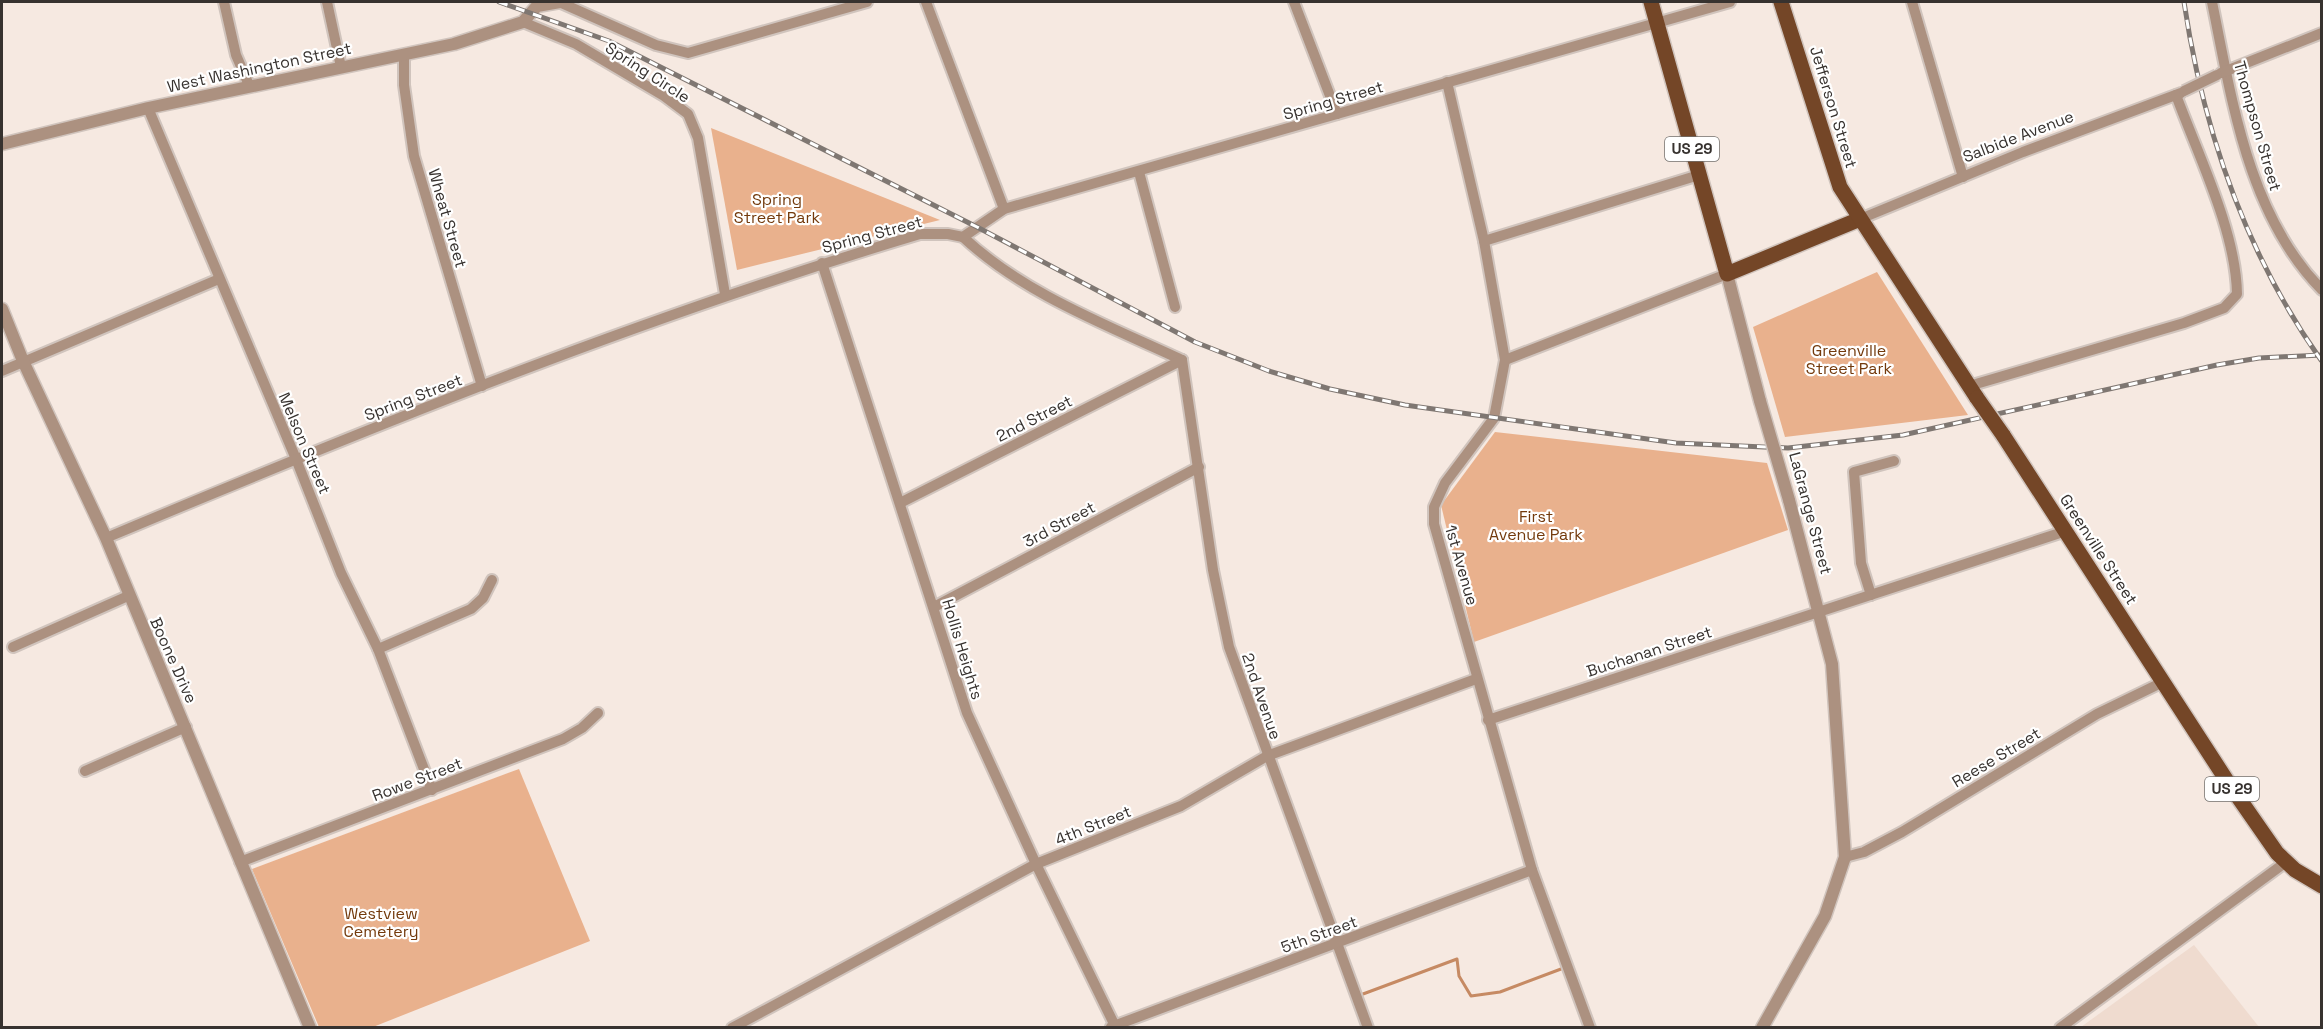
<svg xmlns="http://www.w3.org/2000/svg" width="2323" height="1029" font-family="'Space Grotesk',sans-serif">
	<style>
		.built { fill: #efdbcf }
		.green { fill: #e9b18d }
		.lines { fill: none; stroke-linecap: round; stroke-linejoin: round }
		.stream { stroke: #c68a63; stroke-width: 3 }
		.minor-casing { stroke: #d0c4bd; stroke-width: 14 }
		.tertiary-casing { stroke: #d0c4bd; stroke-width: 15 }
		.primary-casing { stroke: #d0c4bd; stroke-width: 18 }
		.minor { stroke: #ac9180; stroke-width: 10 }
		.tertiary { stroke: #ac9180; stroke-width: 12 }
		.primary { stroke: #744627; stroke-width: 15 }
		.rail-casing { stroke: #7f7772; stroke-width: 5 }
		.rail { stroke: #fff; stroke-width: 3; stroke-dasharray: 9; stroke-linecap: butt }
		.minor-bridge-casing { stroke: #d0c4bd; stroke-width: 14; stroke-linecap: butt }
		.tertiary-bridge-casing { stroke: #d0c4bd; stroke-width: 15; stroke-linecap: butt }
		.primary-bridge-casing { stroke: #d0c4bd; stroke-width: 18; stroke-linecap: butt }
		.minor-bridge { stroke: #ac9180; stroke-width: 10 }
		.tertiary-bridge { stroke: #ac9180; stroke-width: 12 }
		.primary-bridge { stroke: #744627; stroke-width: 15 }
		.labels { text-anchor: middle; stroke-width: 4.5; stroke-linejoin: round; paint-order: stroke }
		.shield { fill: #fff; stroke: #73706d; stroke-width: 1.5 }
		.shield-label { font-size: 15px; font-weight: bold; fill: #37322f }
		.street-label { font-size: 16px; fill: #37322f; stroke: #fff }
		.park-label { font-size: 16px; fill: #733a0c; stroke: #fff }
	</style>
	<rect width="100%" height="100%" fill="#f6e9e1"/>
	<!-- built -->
	<polygon class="built" points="2194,945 2259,1027 2081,1027"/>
	<!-- green -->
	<g class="green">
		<polygon points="711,128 940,220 737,270"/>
		<polygon points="1877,272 1968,415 1785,437 1753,327"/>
		<polygon points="1495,432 1767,463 1788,530 1474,642 1441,505"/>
		<polygon points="519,769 590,941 373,1027 319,1027 252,869"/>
	</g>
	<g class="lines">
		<!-- stream -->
		<polyline class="stream" points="1363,994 1457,959 1459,976 1471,996 1500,992 1561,969"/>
		<!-- minor casing -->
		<g class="minor-casing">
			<g id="minor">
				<polyline points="224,2 236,55 249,85"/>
				<polyline points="327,2 341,67"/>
				<polyline points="559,2 656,45 688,53 867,2"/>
				<polyline points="926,2 1004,209"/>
				<polyline points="1294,2 1337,114"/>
				<polyline points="1912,2 1963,177"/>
				<path d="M2212,2C2232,100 2248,215 2322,290"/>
				<polyline points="523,22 576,44 664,96 688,114 698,138 725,294"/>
				<polyline points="404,55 404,85 414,156 482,386"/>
				<polyline points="2221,73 2322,33"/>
				<polyline points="1447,82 1484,241 1505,360 1494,418 1445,483 1434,507 1434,524 1532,870 1590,1028"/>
				<polyline points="148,108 296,459 341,573 378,649 432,790"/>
				<polyline points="1139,172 1175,307"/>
				<polyline points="1860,219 2023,152 2181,93"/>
				<path d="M963,237C1024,294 1107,325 1182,360"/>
				<polyline points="1484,241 1699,175"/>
				<polyline points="822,263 967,713 1036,864 1116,1028"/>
				<polyline points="1182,360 1213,570 1229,647 1368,1028"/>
				<polyline points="1505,360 1727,274"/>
				<polyline points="2,371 219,279"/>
				<path d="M1969,386L2184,323L2224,308L2237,294C2236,231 2198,155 2176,95"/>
				<polyline points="900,503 1182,360"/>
				<path d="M106,538C373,426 642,317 920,234H948L963,237L1004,209L1730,2"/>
				<polyline points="1871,595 1861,563 1854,472 1894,461"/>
				<polyline points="934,607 1199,467"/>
				<polyline points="13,647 128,596"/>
				<polyline points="378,649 471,609 483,598 492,580"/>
				<polyline points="1488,720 2066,531"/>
				<polyline points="85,771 186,727"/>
				<polyline points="1845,857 1864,852 1902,832 2097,714 2163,682"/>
				<polyline points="240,862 563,739 582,728 598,713"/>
				<polyline points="1111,1027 1532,870"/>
				<polyline points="732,1028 1036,864 1181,806 1267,756 1476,679"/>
				<polyline points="2060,1028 2286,862"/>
			</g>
		</g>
		<!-- tertiary casing -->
		<g class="tertiary-casing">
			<g id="tertiary">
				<polyline points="2,144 148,108 454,44 523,22 537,6 560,2"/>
				<polyline points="1727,274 1760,401"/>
				<polyline points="2,309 23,361 106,538 310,1028"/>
				<polyline points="1762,1028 1825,916 1845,857 1832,664 1789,500"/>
			</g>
		</g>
		<!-- primary casing -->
		<g class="primary-casing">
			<g id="primary">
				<polyline points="1651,2 1727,274 1860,219"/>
				<polyline points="1781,2 1840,187 1977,398"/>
				<polyline points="2003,435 2229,784 2277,853 2295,870 2322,886"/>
			</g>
		</g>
		<!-- minor -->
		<use href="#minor" class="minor"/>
		<!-- tertiary -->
		<use href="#tertiary" class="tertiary"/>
		<!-- primary -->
		<use href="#primary" class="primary"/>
		<!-- rail casing -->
		<g class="rail-casing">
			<g id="rail">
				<polyline points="499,2 609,41 977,227 1195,342 1269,371 1330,389 1405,405 1676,443 1788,448 1903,435 2217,365 2259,358 2322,355"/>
				<path d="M2184,2C2203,129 2246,254 2321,360"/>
			</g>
		</g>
		<!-- rail -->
		<use href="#rail" class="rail"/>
		<!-- minor-bridge casing -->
		<g class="minor-bridge-casing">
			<polyline id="minor-bridge" points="2184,91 2217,75"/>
		</g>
		<!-- tertiary-bridge casing -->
		<g class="tertiary-bridge-casing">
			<polyline id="tertiary-bridge" points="1760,401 1789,500"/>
		</g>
		<!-- primary-bridge casing -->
		<g class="primary-bridge-casing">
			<polyline id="primary-bridge" points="1977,398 2003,435"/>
		</g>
		<!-- minor-bridge -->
		<use href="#minor-bridge" class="minor-bridge"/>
		<!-- tertiary-bridge -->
		<use href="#tertiary-bridge" class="tertiary-bridge"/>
		<!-- primary-bridge -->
		<use href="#primary-bridge" class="primary-bridge"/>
	</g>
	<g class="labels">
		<!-- shield labels -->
		<g class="shield">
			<rect x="1665" y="137" width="54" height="24" rx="4.5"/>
			<rect x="2205" y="777" width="54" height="24" rx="4.5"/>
		</g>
		<g class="shield-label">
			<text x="1692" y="154">US 29</text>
			<text x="2232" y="794">US 29</text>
		</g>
		<!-- street labels -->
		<g class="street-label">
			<text transform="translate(259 67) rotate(-12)" y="6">West Washington Street</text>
			<text transform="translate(648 72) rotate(33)" y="6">Spring Circle</text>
			<text transform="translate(1333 100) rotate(-16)" y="6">Spring Street</text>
			<text transform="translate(1834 107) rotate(73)" y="6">Jefferson Street</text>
			<text transform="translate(2258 126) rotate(74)" y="6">Thompson Street</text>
			<text transform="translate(2018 136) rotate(-21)" y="6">Salbide Avenue</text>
			<text transform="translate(448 218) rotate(74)" y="6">Wheat Street</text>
			<text transform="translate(872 234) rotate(-15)" y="6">Spring Street</text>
			<text transform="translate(413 397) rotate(-21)" y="6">Spring Street</text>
			<text transform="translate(1034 418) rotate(-27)" y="6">2nd Street</text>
			<text transform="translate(305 443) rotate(67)" y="6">Melson Street</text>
			<text transform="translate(1811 513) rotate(75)" y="6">LaGrange Street</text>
			<text transform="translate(1059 524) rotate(-28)" y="6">3rd Street</text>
			<text transform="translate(2099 549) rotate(57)" y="6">Greenville Street</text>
			<text transform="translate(1462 565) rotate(74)" y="6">1st Avenue</text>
			<text transform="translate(963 649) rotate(73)" y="6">Hollis Heights</text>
			<text transform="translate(1649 651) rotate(-18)" y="6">Buchanan Street</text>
			<text transform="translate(174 660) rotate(66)" y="6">Boone Drive</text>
			<text transform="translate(1262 696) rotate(71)" y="6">2nd Avenue</text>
			<text transform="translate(1996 757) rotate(-31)" y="6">Reese Street</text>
			<text transform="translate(417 779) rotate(-21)" y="6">Rowe Street</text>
			<text transform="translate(1093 825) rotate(-22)" y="6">4th Street</text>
			<text transform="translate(1319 934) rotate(-20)" y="6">5th Street</text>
		</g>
		<!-- park labels -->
		<g class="park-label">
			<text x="777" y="205">Spring<tspan x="777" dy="18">Street Park</tspan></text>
			<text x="1849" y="356">Greenville<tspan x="1849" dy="18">Street Park</tspan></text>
			<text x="1536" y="522">First<tspan x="1536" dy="18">Avenue Park</tspan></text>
			<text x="381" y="919">Westview<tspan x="381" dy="18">Cemetery</tspan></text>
		</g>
	</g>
	<!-- border -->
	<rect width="2323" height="1029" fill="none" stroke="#37322f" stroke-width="6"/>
</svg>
